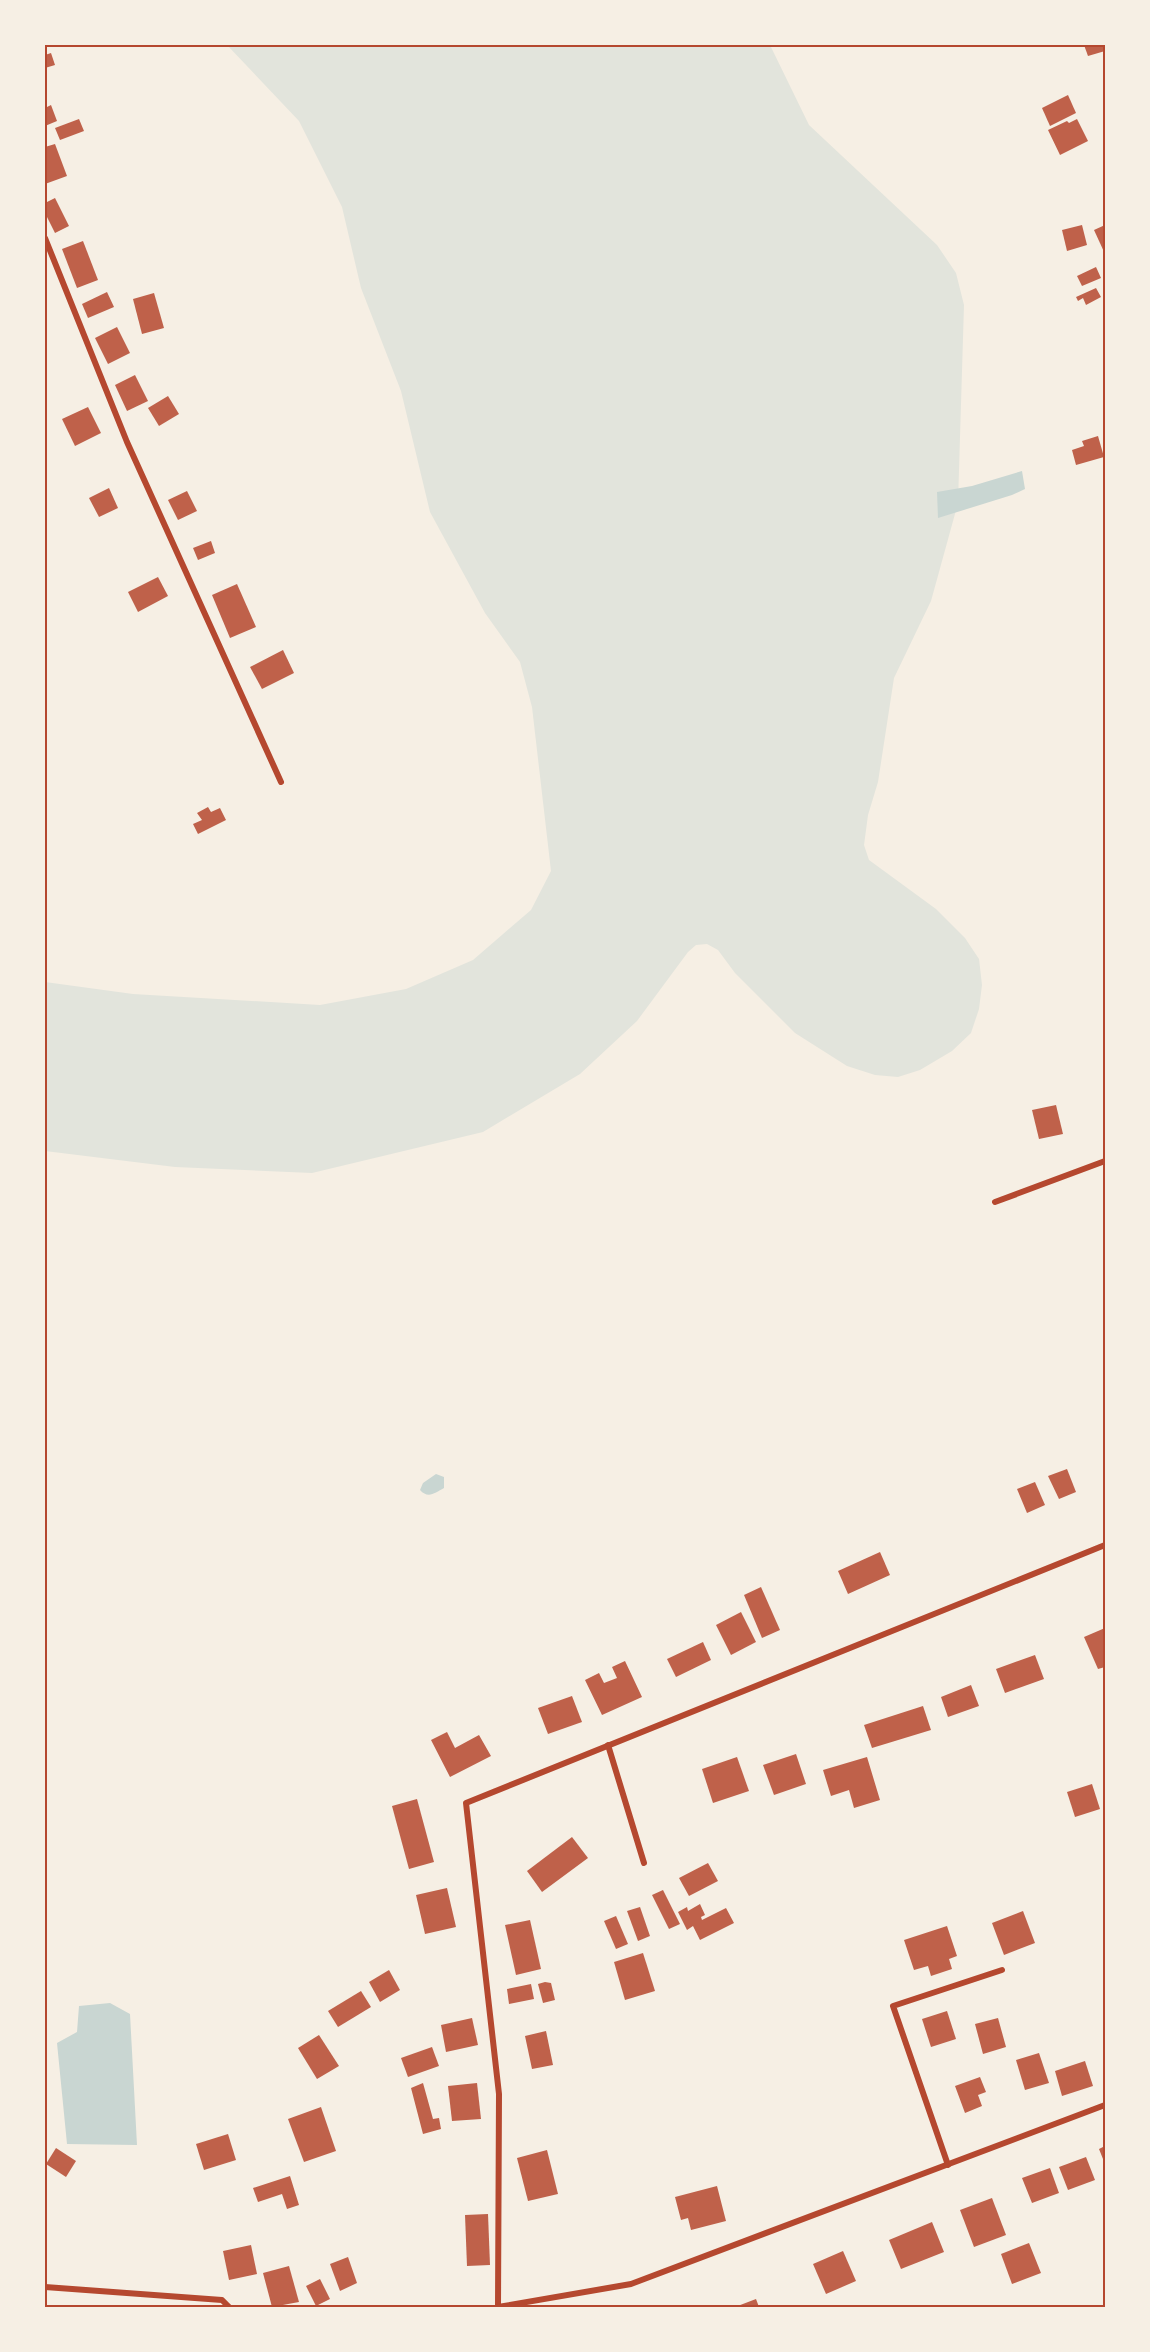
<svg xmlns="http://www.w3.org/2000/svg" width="1150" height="2352" font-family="Helvetica,sans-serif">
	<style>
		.green { fill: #e2e4dc }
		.water { fill: #c9d6d2 }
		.building { fill: #bf614a }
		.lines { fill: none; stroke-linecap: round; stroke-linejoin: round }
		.minor { stroke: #b5482f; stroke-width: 6 }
		.neatline { fill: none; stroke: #b5482f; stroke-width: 2 }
	</style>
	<rect width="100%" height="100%" fill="#f6efe4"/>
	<!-- green -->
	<polygon class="green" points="227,45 770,45 809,125 937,245 956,273 964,305 958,503 931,601 894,678 878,782 868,815 864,845 869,860 936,909 965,938 979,959 982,985 979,1009 971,1033 952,1051 920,1070 898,1077 875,1075 847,1066 795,1033 735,973 718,950 707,944 696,945 688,952 637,1021 580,1074 483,1132 312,1173 175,1167 45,1151 45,982 133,994 320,1005 406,989 473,960 531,910 551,871 532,707 520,662 485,613 430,512 401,391 361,288 342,207 299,121"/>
	<!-- water -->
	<g class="water">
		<polygon points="1022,471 1025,489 1012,495 938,518 937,492 972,486"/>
		<path d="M436,1474L444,1477V1488C435,1493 428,1499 420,1490L423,1483Z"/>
		<polygon points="110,2003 130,2014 137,2145 67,2144 57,2043 77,2032 79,2006"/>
	</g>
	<!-- building -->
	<g class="building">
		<polygon points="1084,45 1105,45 1105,51 1088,56"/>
		<polygon points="51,53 55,65 45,68 45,55"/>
		<polygon points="1068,95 1076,113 1050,126 1042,108"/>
		<polygon points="51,105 57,121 45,126 45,108"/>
		<polygon points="79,119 84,131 60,140 55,128"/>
		<polygon points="1077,119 1088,141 1060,155 1048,130 1067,121 1069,123"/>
		<polygon points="55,144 67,176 45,184 45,147"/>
		<polygon points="55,198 69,226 55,233 45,213 45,203"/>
		<polygon points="1082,225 1087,245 1067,251 1062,230"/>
		<polygon points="1105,225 1105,254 1094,230"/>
		<polygon points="83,241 98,280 77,288 62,249"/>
		<polygon points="1096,267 1101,278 1082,286 1077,276"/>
		<polygon points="1096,288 1101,297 1086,305 1083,298 1078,301 1076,297"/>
		<polygon points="107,292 114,307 88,318 82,304"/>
		<polygon points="154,293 164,328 142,334 133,299"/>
		<polygon points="117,327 130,353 108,364 95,338"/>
		<polygon points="135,375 148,401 127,411 115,385"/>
		<polygon points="168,396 179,414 159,426 148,408"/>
		<polygon points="88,407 101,433 75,446 62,419"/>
		<polygon points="1098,436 1104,457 1076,465 1072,450 1084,446 1082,441"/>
		<polygon points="109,488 118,508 99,517 89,498"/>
		<polygon points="187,491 197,511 178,520 168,500"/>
		<polygon points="211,541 215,553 198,560 193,548"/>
		<polygon points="158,577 168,596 138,612 128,592"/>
		<polygon points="237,584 256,627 230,638 212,595"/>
		<polygon points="283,650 294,673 262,689 250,667"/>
		<polygon points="208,807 211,812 220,808 226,820 198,834 193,824 202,820 197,813"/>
		<polygon points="1056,1105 1063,1134 1039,1139 1032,1110"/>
		<polygon points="1067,1469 1076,1492 1059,1499 1048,1476"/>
		<polygon points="1035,1482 1045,1505 1027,1513 1017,1489"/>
		<polygon points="880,1552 890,1575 848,1594 838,1571"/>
		<polygon points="761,1587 780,1630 762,1638 744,1595"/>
		<polygon points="741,1612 756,1642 731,1655 716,1625"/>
		<polygon points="1105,1628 1105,1667 1098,1669 1084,1637"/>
		<polygon points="703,1642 711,1660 676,1677 667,1659"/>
		<polygon points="1035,1655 1044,1679 1005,1693 996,1669"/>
		<polygon points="625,1661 642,1697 602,1715 585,1680 599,1673 604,1683 617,1678 612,1667"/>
		<polygon points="971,1685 979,1706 948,1717 941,1697"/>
		<polygon points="572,1696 582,1722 548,1734 538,1708"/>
		<polygon points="923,1706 931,1730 872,1748 864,1725"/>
		<polygon points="447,1732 455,1748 479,1735 491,1756 450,1777 431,1740"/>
		<polygon points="796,1754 806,1784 774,1795 763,1765"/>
		<polygon points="737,1757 749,1791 713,1803 702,1769"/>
		<polygon points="867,1757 880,1800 854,1808 849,1790 831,1796 823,1770"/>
		<polygon points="1092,1784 1100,1809 1075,1817 1067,1792"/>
		<polygon points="417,1799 434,1862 409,1869 392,1806"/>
		<polygon points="572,1837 588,1858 542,1892 527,1871"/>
		<polygon points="708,1863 718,1881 689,1896 679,1878"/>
		<polygon points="447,1888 456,1927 425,1934 416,1895"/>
		<polygon points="663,1890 680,1924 669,1929 652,1895"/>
		<polygon points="700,1904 705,1915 701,1917 702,1920 726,1908 734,1923 700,1940 693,1926 687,1930 678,1912 687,1907 688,1911"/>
		<polygon points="640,1907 650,1936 638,1941 627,1911"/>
		<polygon points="1023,1911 1035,1943 1004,1955 992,1923"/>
		<polygon points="616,1916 628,1944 616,1949 604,1921"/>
		<polygon points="530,1920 541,1969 516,1975 505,1925"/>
		<polygon points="947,1926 957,1956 949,1959 952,1969 931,1976 928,1966 914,1970 904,1940"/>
		<polygon points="643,1953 655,1991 625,2000 614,1962"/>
		<polygon points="389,1970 400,1990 380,2002 369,1982"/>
		<polygon points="545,1982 551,1983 555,2000 543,2003 538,1984"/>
		<polygon points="531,1984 534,1999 509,2004 507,1989"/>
		<polygon points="361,1991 371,2007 338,2027 328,2011"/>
		<polygon points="947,2011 956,2039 931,2047 922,2019"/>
		<polygon points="472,2018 478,2045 446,2052 441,2025"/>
		<polygon points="998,2018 1006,2047 983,2054 975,2024"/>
		<polygon points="546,2031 553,2065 532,2069 525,2036"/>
		<polygon points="319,2035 339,2066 317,2079 298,2048"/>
		<polygon points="432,2047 439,2066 408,2077 401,2058"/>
		<polygon points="1039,2053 1049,2083 1025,2090 1016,2060"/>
		<polygon points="1085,2061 1093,2086 1062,2096 1055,2071"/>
		<polygon points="980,2077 986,2092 978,2095 982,2106 965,2113 955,2086"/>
		<polygon points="423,2083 433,2119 439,2118 441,2129 423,2134 411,2088"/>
		<polygon points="477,2083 481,2119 452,2121 448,2086"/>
		<polygon points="321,2107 336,2151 304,2162 288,2119"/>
		<polygon points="228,2134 236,2160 204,2170 196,2144"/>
		<polygon points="1105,2146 1105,2164 1099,2149"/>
		<polygon points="56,2148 76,2161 66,2177 46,2164"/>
		<polygon points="547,2150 558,2194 528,2201 517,2158"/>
		<polygon points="1086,2157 1095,2180 1068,2190 1059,2167"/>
		<polygon points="1050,2168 1059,2193 1032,2203 1022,2178"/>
		<polygon points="290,2176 299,2205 287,2209 282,2194 258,2202 253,2188"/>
		<polygon points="717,2186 726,2221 691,2230 688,2218 681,2220 675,2197"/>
		<polygon points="992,2198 1006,2235 974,2247 960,2210"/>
		<polygon points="488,2214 490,2265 467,2266 465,2215"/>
		<polygon points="932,2222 944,2252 901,2269 889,2240"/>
		<polygon points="1029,2243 1041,2273 1012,2284 1001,2254"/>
		<polygon points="251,2245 257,2274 229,2280 223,2251"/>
		<polygon points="843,2251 856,2281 826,2294 813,2264"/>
		<polygon points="348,2257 357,2283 340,2291 330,2264"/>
		<polygon points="289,2266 299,2302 272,2307 263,2273"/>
		<polygon points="320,2279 330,2299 316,2306 306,2286"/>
		<polygon points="756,2299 759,2307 735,2307"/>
	</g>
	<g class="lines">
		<!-- minor -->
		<g class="minor">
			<polyline points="45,238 127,442 281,782"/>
			<polyline points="995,1202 1105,1161"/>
			<polyline points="608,1745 644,1863"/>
			<polyline points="948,2165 893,2006 1002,1970"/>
			<polyline points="45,2287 222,2300 229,2307"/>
			<polyline points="498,2307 499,2094 466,1803 1105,1545"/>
			<polyline points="498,2307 631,2284 1105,2105"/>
		</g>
	</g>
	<!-- border -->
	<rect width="1150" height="2352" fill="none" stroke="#f6efe4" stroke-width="93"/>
	<rect x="46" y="46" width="1058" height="2260" class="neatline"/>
</svg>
